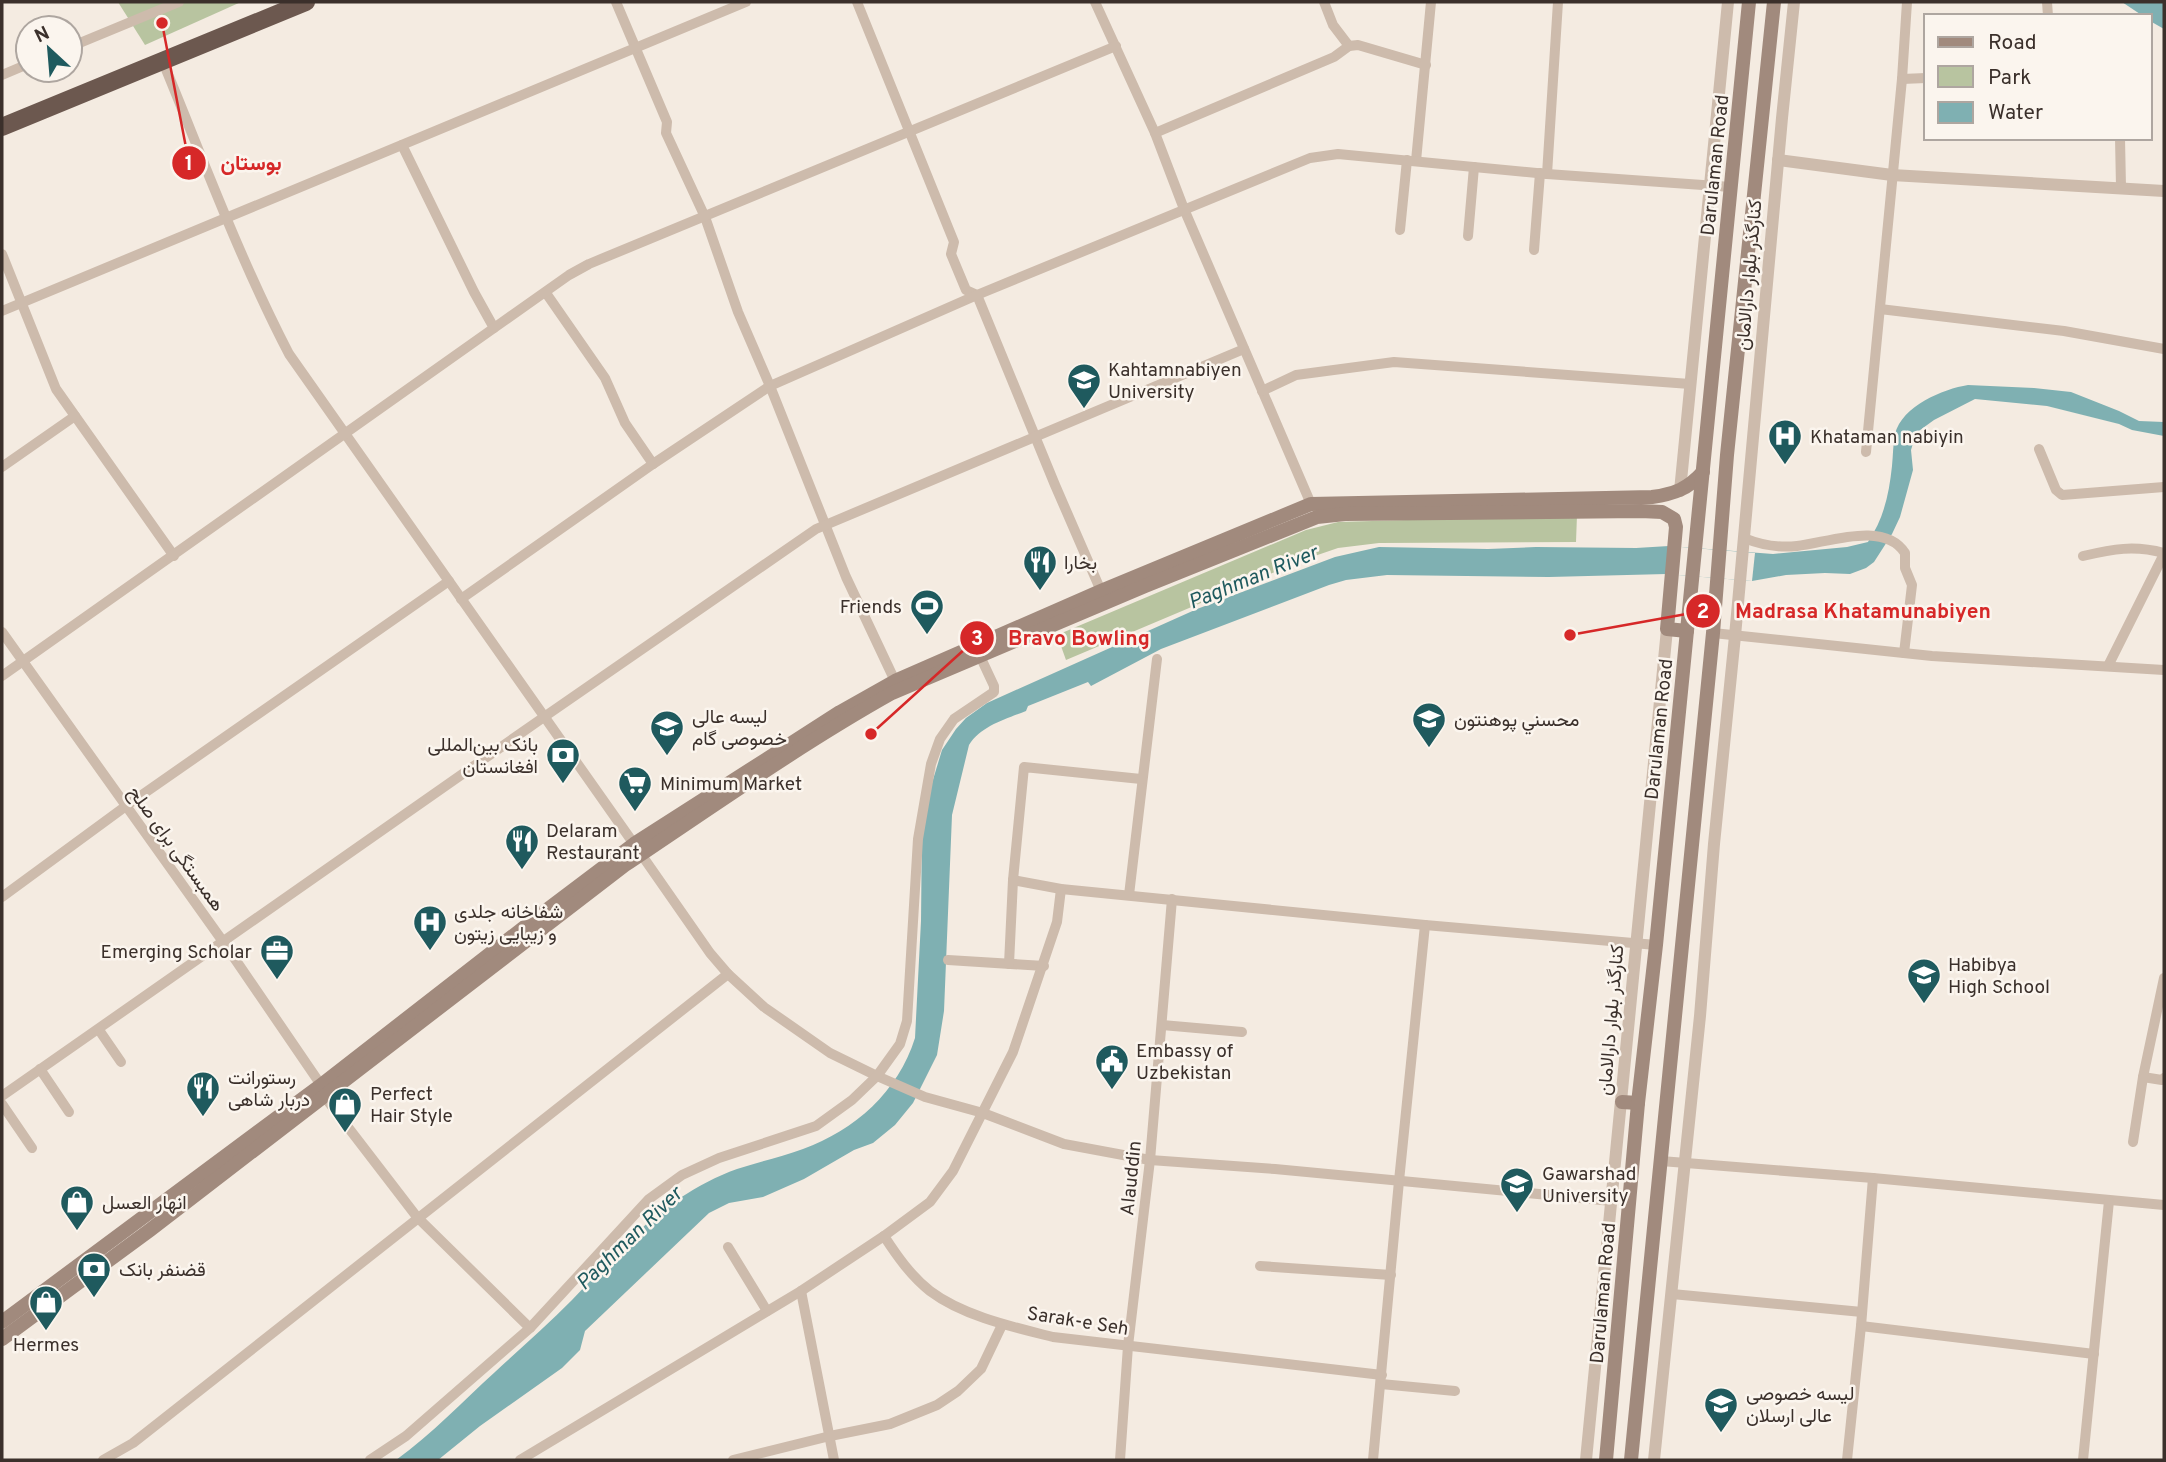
<svg xmlns="http://www.w3.org/2000/svg" width="2166" height="1462" font-family="Overpass,Vazirmatn,sans-serif">
	<style>
		.green { fill: #b8c4a0 }
		.water { fill: #7fb0b2 }
		.pier { fill: #f4ebe1 }
		.lines { fill: none; stroke-linecap: round; stroke-linejoin: round }
		.minor { stroke: #cdbbac; stroke-width: 10 }
		.tertiary { stroke: #cdbbac; stroke-width: 12 }
		.secondary { stroke: #a18a7d; stroke-width: 14 }
		.trunk { stroke: #6c584f; stroke-width: 18 }
		.labels { text-anchor: middle; stroke-width: 5; stroke-linejoin: round; paint-order: stroke }
		.street-label { font-size: 19px; fill: #3b302b; stroke: #fbf5ee }
		.poi-label { font-size: 19px; fill: #3b302b; stroke: #fbf5ee; text-anchor: start }
		.water-label { font-size: 21px; font-style: italic; fill: #1f5a5e; stroke: #fbf5ee }
		.leader { fill: none; stroke: #d62828; stroke-width: 2.5 }
		.callout-dot { fill: #d62828; stroke: #fbf5ee; stroke-width: 2.5 }
		.mark-label { font-size: 21px; text-anchor: middle; font-weight: bold; fill: #fff }
		.callout-label { font-size: 21px; text-anchor: middle; font-weight: bold; fill: #d62828; stroke: #fbf5ee; stroke-width: 5; stroke-linejoin: round; paint-order: stroke }
	</style>
	<rect width="100%" height="100%" fill="#f4ebe1"/>
	<!-- green -->
	<g class="green">
		<polygon points="118,2 241,2 145,45"/>
		<polygon points="1577,515 1576,542 1379,543 1338,548 1303,560 1066,660 1057,635 1306,530 1338,522"/>
	</g>
	<!-- water -->
	<g class="water">
		<polygon points="2122,2 2164,2 2164,29 2150,21 2150,16 2143,16"/>
		<path d="M1968,385L2034,388L2071,392L2119,411L2139,421L2164,422V436L2132,430L2119,424L2047,406L1975,399L1934,420L1916,433L1911,450L1913,470L1900,517L1892,534L1874,562L1866,568L1850,574L1825,573L1786,575L1752,581L1666,574L1549,577L1387,575L1346,580L1329,585L1161,649L1091,686L1088,682L1028,706L1026,711C1006,719 981,726 969,745L952,815L944,1011L937,1055L913,1103L895,1125L873,1143L854,1150L804,1179L763,1197L729,1203L709,1213L585,1331L580,1350L562,1368L480,1426L438,1460H396C432,1434 462,1402 495,1372C521,1348 547,1325 572,1300C607,1264 639,1225 680,1198C697,1187 717,1176 737,1169C758,1162 781,1157 803,1149C855,1130 898,1092 915,1038L921,921L922,827L932,783L942,750L956,729L966,718L987,703L1197,609L1335,557L1379,547L1488,549L1536,547L1636,548L1669,546L1773,554L1847,547L1868,542C1884,518 1889,494 1892,466C1893,456 1893,444 1895,434C1902,406 1943,389 1968,385Z"/>
	</g>
	<!-- pier -->
	<polygon class="pier" points="1669,546 1755,553 1752,581 1666,574"/>
	<g class="lines">
		<!-- minor -->
		<g class="minor">
			<polyline points="616,2 667,122 666,133 705,217 738,312 770,386 846,577 895,681"/>
			<polyline points="857,2 954,242 951,254 966,290 977,295 1055,485 1101,591"/>
			<polyline points="1095,2 1155,133 1184,209 1311,504"/>
			<polyline points="1324,2 1333,25 1349,46"/>
			<polyline points="2047,2 2048,16"/>
			<polyline points="70,47 179,2"/>
			<path d="M163,62C203,159 240,260 289,354L634,844"/>
			<polyline points="2,75 28,64"/>
			<polyline points="1902,79 1926,78"/>
			<polyline points="1155,133 1334,57 1349,46 1358,45 1426,65"/>
			<polyline points="2120,138 2121,187"/>
			<polyline points="402,145 474,292 494,328"/>
			<polyline points="1416,161 1431,2"/>
			<polyline points="1547,174 1558,2"/>
			<polyline points="1400,230 1407,160"/>
			<polyline points="1468,236 1474,167"/>
			<polyline points="1534,250 1540,173"/>
			<polyline points="2,254 56,389 174,556"/>
			<polyline points="546,293 605,378 625,423 653,464"/>
			<polyline points="1880,309 2064,331 2164,349"/>
			<path d="M2,311C251,209 498,104 746,2"/>
			<polyline points="1262,391 1296,375 1394,362 1690,384"/>
			<polyline points="2039,449 2056,490 2062,495 2164,487"/>
			<polyline points="1866,452 1902,79 1907,2"/>
			<polyline points="2,467 75,416"/>
			<path d="M1744,538C1761,545 1778,548 1797,546C1827,543 1884,520 1905,553V568L1912,585L1904,653"/>
			<path d="M2083,556C2113,549 2134,545 2164,553"/>
			<polyline points="461,599 653,464 770,386 977,295 1310,158 1338,154 1547,174 1731,187"/>
			<polyline points="2,632 224,943 321,1085"/>
			<polyline points="1713,633 1932,656 2164,670"/>
			<polyline points="2108,666 2164,554"/>
			<polyline points="2,676 494,328 569,275 589,264 1116,46"/>
			<polyline points="641,854 710,953 728,974 764,1007 830,1053 877,1076 925,1097 983,1113 1064,1144 1150,1160 1275,1169 1612,1201"/>
			<polyline points="1013,880 1061,889 1425,925 1656,945"/>
			<polyline points="1129,895 1157,659"/>
			<polyline points="2,897 126,806 449,581"/>
			<polyline points="948,960 1044,966"/>
			<polyline points="1009,964 1013,880 1024,767 1141,779"/>
			<polyline points="1162,1025 1242,1032"/>
			<polyline points="99,1030 121,1062"/>
			<polyline points="40,1069 69,1112"/>
			<polyline points="2143,1077 2162,1080 2164,1078"/>
			<polyline points="2,1096 544,717 816,529 1244,349"/>
			<polyline points="324,1096 417,1217 530,1328"/>
			<polyline points="2,1104 32,1148"/>
			<polyline points="2133,1142 2143,1077 2164,978"/>
			<polyline points="1661,1161 1873,1178 2164,1205"/>
			<path d="M884,1236C897,1256 911,1276 930,1291C963,1316 1013,1327 1053,1337L1382,1375"/>
			<polyline points="728,1247 767,1311"/>
			<polyline points="1260,1266 1391,1275"/>
			<polyline points="801,1291 834,1460"/>
			<polyline points="1672,1294 1862,1312"/>
			<polyline points="1861,1326 2094,1354"/>
			<polyline points="1381,1384 1455,1391"/>
			<polyline points="103,1460 133,1443 728,974"/>
			<polyline points="370,1460 406,1436 530,1328 649,1199 682,1175 719,1158 816,1126 852,1100 877,1076 900,1044 907,1021 918,839 931,764 940,739 954,719 994,692 994,686 980,656"/>
			<polyline points="520,1460 801,1291 884,1236 930,1202 953,1171 1013,1052 1057,922 1061,889"/>
			<polyline points="733,1460 830,1436 890,1424 937,1405 958,1391 981,1369 1002,1325"/>
			<polyline points="1120,1460 1128,1346 1150,1160 1172,899"/>
			<polyline points="1373,1460 1399,1181 1425,925"/>
			<polyline points="1847,1460 1861,1326 1873,1178"/>
			<polyline points="2083,1460 2109,1201"/>
		</g>
		<!-- tertiary -->
		<g class="tertiary">
			<polyline points="1778,160 1892,175 2164,191"/>
			<polyline points="1680,491 1728,2"/>
			<polyline points="1586,1460 1667,629"/>
			<polyline points="1654,1460 1700,1016 1714,844 1735,636 1782,118 1794,2"/>
		</g>
		<!-- secondary -->
		<g class="secondary">
			<polyline points="1622,1102 1638,1103"/>
			<path d="M2,1322L321,1085L536,918L634,844L840,712L895,681L1101,591L1311,504L1652,497C1674,494 1688,489 1703,472"/>
			<path d="M2,1339L150,1230L625,865C712,807 801,744 892,693L1145,586L1317,517L1345,514L1641,511L1662,512L1674,519L1676,527L1667,629L1687,631"/>
			<polyline points="1606,1460 1638,1103 1656,945 1749,2"/>
			<polyline points="1631,1460 1713,633 1727,455 1774,2"/>
		</g>
		<!-- trunk -->
		<polyline class="trunk" points="2,127 306,2"/>
	</g>
	<!-- icons -->
	<defs>
		<g id="university-pin" transform="scale(1.75)"><path d="M0 17L-7.5 6A9.5 9.5 0 1 1 7.5 6Z" fill="#1f5a5e" stroke="#fbf5ee"/><path d="M0-5L7-2L0 1L-7-2ZM-4 1L0 2.5L4 1V4Q0 6-4 4Z" fill="#fff"/></g>
		<g id="hospital-pin" transform="scale(1.75)"><path d="M0 17L-7.5 6A9.5 9.5 0 1 1 7.5 6Z" fill="#1f5a5e" stroke="#fbf5ee"/><path d="M-5-5h3v3.5h4V-5h3V5h-3V1.5h-4V5h-3Z" fill="#fff"/></g>
		<g id="restaurant-pin" transform="scale(1.75)"><path d="M0 17L-7.5 6A9.5 9.5 0 1 1 7.5 6Z" fill="#1f5a5e" stroke="#fbf5ee"/><path d="M-5-6h1v4h1v-4h1v4h1v-4h1v5L-1.5 .5V6h-2V.5L-5-1ZM5-6V6H3V1.5H1.5Q1.5-4 5-6Z" fill="#fff"/></g>
		<g id="stadium-pin" transform="scale(1.75)"><path d="M0 17L-7.5 6A9.5 9.5 0 1 1 7.5 6Z" fill="#1f5a5e" stroke="#fbf5ee"/><path d="M0-5a6.5 5 0 1 0 0 10a6.5 5 0 1 0 0-10ZM-3.5-1.8h7v3.6h-7Z" fill="#fff"/></g>
		<g id="school-pin" transform="scale(1.75)"><path d="M0 17L-7.5 6A9.5 9.5 0 1 1 7.5 6Z" fill="#1f5a5e" stroke="#fbf5ee"/><path d="M0-5L7-2L0 1L-7-2ZM-4 1L0 2.5L4 1V4Q0 6-4 4Z" fill="#fff"/></g>
		<g id="bank-pin" transform="scale(1.75)"><path d="M0 17L-7.5 6A9.5 9.5 0 1 1 7.5 6Z" fill="#1f5a5e" stroke="#fbf5ee"/><path d="M-6-4H6V4H-6ZM0-2.3a2.3 2.3 0 1 0 0 4.6a2.3 2.3 0 1 0 0-4.6Z" fill="#fff"/></g>
		<g id="supermarket-pin" transform="scale(1.75)"><path d="M0 17L-7.5 6A9.5 9.5 0 1 1 7.5 6Z" fill="#1f5a5e" stroke="#fbf5ee"/><path d="M-6-5.5h2.5l.6 2H6L4.5 2H-2.5L-4.4-4H-6ZM-1.5 3.2a1.3 1.3 0 1 0 .1 0ZM3 3.2a1.3 1.3 0 1 0 .1 0Z" fill="#fff"/></g>
		<g id="office-pin" transform="scale(1.75)"><path d="M0 17L-7.5 6A9.5 9.5 0 1 1 7.5 6Z" fill="#1f5a5e" stroke="#fbf5ee"/><path d="M-6-3h4V-5.5h4V-3h4V5H-6ZM-1-4.5V-3h2v-1.5ZM-6 0V1H6V0Z" fill="#fff"/></g>
		<g id="civic-pin" transform="scale(1.75)"><path d="M0 17L-7.5 6A9.5 9.5 0 1 1 7.5 6Z" fill="#1f5a5e" stroke="#fbf5ee"/><path d="M-.6-6.5H3V-4.5H.6V-3L4-1V1h2V6H-6V1h2V-1L-.6-3ZM-1.2 2.5V6h2.4V2.5Z" fill="#fff"/></g>
		<g id="shop-pin" transform="scale(1.75)"><path d="M0 17L-7.5 6A9.5 9.5 0 1 1 7.5 6Z" fill="#1f5a5e" stroke="#fbf5ee"/><path d="M-5-2.5h2.3a2.7 3.5 0 0 1 5.4 0H5L5.5 6h-11ZM-1.5-2.5h3a1.5 2.3 0 0 0-3 0Z" fill="#fff"/></g>
	</defs>
	<g fill-rule="evenodd">
		<use href="#university-pin" x="1084" y="380"/>
		<use href="#hospital-pin" x="1785" y="436"/>
		<use href="#restaurant-pin" x="1040" y="562"/>
		<use href="#stadium-pin" x="927" y="606"/>
		<use href="#university-pin" x="1429" y="719"/>
		<use href="#school-pin" x="667" y="727"/>
		<use href="#bank-pin" x="563" y="755"/>
		<use href="#supermarket-pin" x="635" y="783"/>
		<use href="#restaurant-pin" x="522" y="841"/>
		<use href="#hospital-pin" x="430" y="922"/>
		<use href="#office-pin" x="277" y="951"/>
		<use href="#school-pin" x="1924" y="975"/>
		<use href="#civic-pin" x="1112" y="1061"/>
		<use href="#restaurant-pin" x="203" y="1088"/>
		<use href="#shop-pin" x="345" y="1104"/>
		<use href="#university-pin" x="1517" y="1184"/>
		<use href="#shop-pin" x="77" y="1202"/>
		<use href="#bank-pin" x="94" y="1269"/>
		<use href="#shop-pin" x="46" y="1302"/>
		<use href="#school-pin" x="1721" y="1404"/>
	</g>
	<g class="labels">
		<!-- street labels -->
		<g class="street-label">
			<text transform="translate(1714 165) rotate(-84)" y="7">Darulaman Road</text>
			<text transform="translate(1748 275) rotate(-85)" y="7">کنارگذر بلوار دارالامان</text>
			<text transform="translate(1658 729) rotate(-84)" y="7">Darulaman Road</text>
			<text transform="translate(177 848) rotate(54)" y="7">همبستگی برای صلح</text>
			<text transform="translate(1610 1020) rotate(-85)" y="7">کنارگذر بلوار دارالامان</text>
			<text transform="translate(1130 1178) rotate(-84)" y="7">Alauddin</text>
			<text transform="translate(1602 1293) rotate(-85)" y="7">Darulaman Road</text>
			<text transform="translate(1078 1320) rotate(9)" y="7">Sarak-e Seh</text>
		</g>
		<!-- poi labels -->
		<g class="poi-label">
			<text x="1108" y="376">Kahtamnabiyen<tspan x="1108" dy="22">University</tspan></text>
			<text x="1810" y="443">Khataman nabiyin</text>
			<text x="1064" y="569">بخارا</text>
			<text x="902" y="613" text-anchor="end">Friends</text>
			<text x="692" y="723">لیسه عالی<tspan x="692" dy="22">خصوصی گام</tspan></text>
			<text x="1454" y="726">محسني پوهنتون</text>
			<text x="538" y="751" text-anchor="end">بانک بین‌المللی<tspan x="538" dy="22">افغانستان</tspan></text>
			<text x="660" y="790">Minimum Market</text>
			<text x="546" y="837">Delaram<tspan x="546" dy="22">Restaurant</tspan></text>
			<text x="454" y="918">شفاخانه جلدی<tspan x="454" dy="22">و زیبایی زیتون</tspan></text>
			<text x="252" y="958" text-anchor="end">Emerging Scholar</text>
			<text x="1948" y="971">Habibya<tspan x="1948" dy="22">High School</tspan></text>
			<text x="1136" y="1057">Embassy of<tspan x="1136" dy="22">Uzbekistan</tspan></text>
			<text x="228" y="1084">رستورانت<tspan x="228" dy="22">دربار شاهی</tspan></text>
			<text x="370" y="1100">Perfect<tspan x="370" dy="22">Hair Style</tspan></text>
			<text x="1542" y="1180">Gawarshad<tspan x="1542" dy="22">University</tspan></text>
			<text x="102" y="1209">انهار العسل</text>
			<text x="119" y="1276">قضنفر بانک</text>
			<text x="46" y="1351" text-anchor="middle">Hermes</text>
			<text x="1746" y="1400">لیسه خصوصی<tspan x="1746" dy="22">عالی ارسلان</tspan></text>
		</g>
		<!-- water labels -->
		<g class="water-label">
			<text transform="translate(1253 577) rotate(-22)" y="7">Paghman River</text>
			<text transform="translate(629 1238) rotate(-44)" y="7">Paghman River</text>
		</g>
	</g>
	<!-- callouts -->
	<path class="leader" d="M162 23L189 163M1570 635L1703 611M871 734L977 638"/>
	<g class="callout-dot">
		<circle cx="162" cy="23" r="7"/>
		<circle cx="1570" cy="635" r="7"/>
		<circle cx="871" cy="734" r="7"/>
		<circle cx="189" cy="163" r="18"/>
		<circle cx="1703" cy="611" r="18"/>
		<circle cx="977" cy="638" r="18"/>
	</g>
	<g class="mark-label">
		<text x="189" y="170">1</text>
		<text x="1703" y="618">2</text>
		<text x="977" y="645">3</text>
	</g>
	<g class="callout-label">
		<text x="251" y="170">بوستان</text>
		<text x="1863" y="618">Madrasa Khatamunabiyen</text>
		<text x="1079" y="645">Bravo Bowling</text>
	</g>
	<!-- border -->
	<rect width="2166" height="1462" fill="none" stroke="#3b302b" stroke-width="7"/>
	<!-- legend -->
	<rect x="1924" y="14" width="228" height="126" fill="#fbf5ee" stroke="#aea6a0" stroke-width="2"/>
	<rect x="1938" y="37" width="35" height="10" fill="#a18a7d" stroke="#aea6a0" stroke-width="2"/>
	<text x="1988" y="49" font-size="21" fill="#3b302b">Road</text>
	<rect x="1938" y="66" width="35" height="21" fill="#b8c4a0" stroke="#aea6a0" stroke-width="2"/>
	<text x="1988" y="84" font-size="21" fill="#3b302b">Park</text>
	<rect x="1938" y="102" width="35" height="21" fill="#7fb0b2" stroke="#aea6a0" stroke-width="2"/>
	<text x="1988" y="119" font-size="21" fill="#3b302b">Water</text>
	<!-- north arrow -->
	<g transform="translate(49 49) rotate(334)"><circle r="33" fill="#fbf5ee" stroke="#aea6a0" stroke-width="2"/>
	<path d="M0-5L12 26L0 18L-12 26Z" fill="#1f5a5e"/>
	<text y="-10" font-size="19" font-weight="bold" text-anchor="middle" fill="#3b302b">N</text>
	</g>
</svg>
